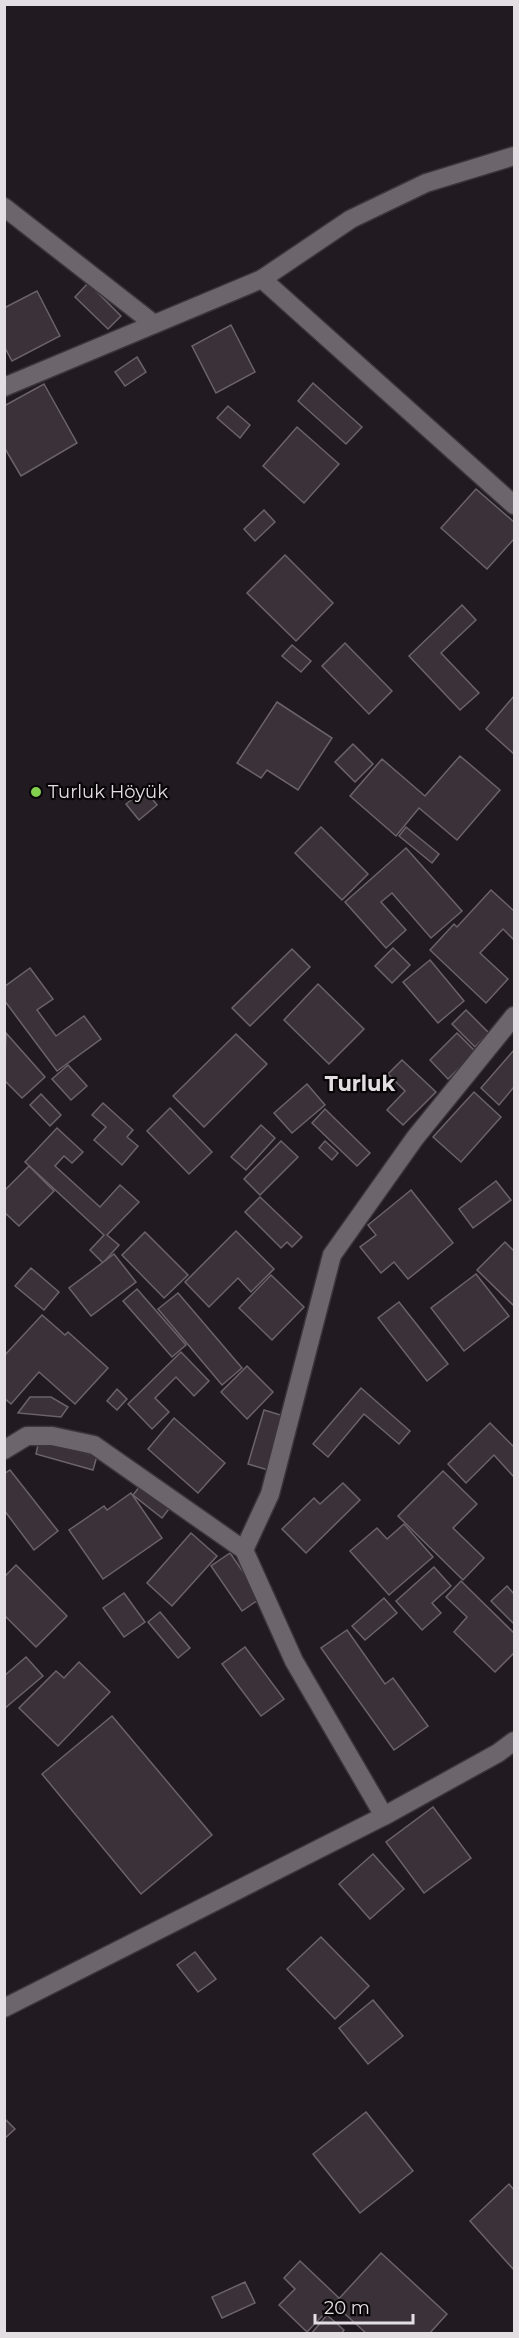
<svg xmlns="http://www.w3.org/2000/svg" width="519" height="2338" font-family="Montserrat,sans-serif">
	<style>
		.building { fill: #3a3238; stroke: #6b636a; stroke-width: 1.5 }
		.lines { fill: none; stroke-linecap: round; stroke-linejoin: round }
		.street-casing { stroke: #3b353a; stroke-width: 21 }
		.street { stroke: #6d656c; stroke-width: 18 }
		.poi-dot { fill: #83d04e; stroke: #090608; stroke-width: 2 }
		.labels { text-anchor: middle; stroke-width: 4.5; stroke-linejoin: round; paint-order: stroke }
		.poi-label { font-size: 18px; fill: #e3dee2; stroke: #090608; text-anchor: start }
		.quarter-label { font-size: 21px; font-weight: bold; fill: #e3dee2; stroke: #090608 }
	</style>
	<rect width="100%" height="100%" fill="#211a20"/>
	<!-- building -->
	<g class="building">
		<polygon points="88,283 121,316 108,329 75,297"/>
		<polygon points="37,291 60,336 12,361 4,346 4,308"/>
		<polygon points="231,325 255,372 216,393 192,346"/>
		<polygon points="137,357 146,372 125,386 115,372"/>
		<polygon points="313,383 362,427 346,444 298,401"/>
		<polygon points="44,384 77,443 21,476 4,447 4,406"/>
		<polygon points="228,406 250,425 240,438 217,418"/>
		<polygon points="297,427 339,464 304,503 263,466"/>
		<polygon points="476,489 514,522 514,539 487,569 441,528"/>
		<polygon points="264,510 275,522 255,541 244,529"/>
		<polygon points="285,555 333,603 296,641 247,593"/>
		<polygon points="462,605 476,620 441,653 479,693 460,710 409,656"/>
		<polygon points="345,643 392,691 369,714 322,666"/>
		<polygon points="292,645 311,661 301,672 282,656"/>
		<polygon points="514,696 514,754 486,729"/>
		<polygon points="277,702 332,738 298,790 267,770 261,778 237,763"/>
		<polygon points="353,744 373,764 355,782 335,762"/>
		<polygon points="460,756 500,790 457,840 419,808 396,836 350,796 382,759 425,796"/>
		<polygon points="145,789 157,805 139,820 126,804"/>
		<polygon points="321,827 368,874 342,900 295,853"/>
		<polygon points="406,827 439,854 432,863 399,836"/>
		<polygon points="406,848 462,911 431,938 392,893 381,902 406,930 386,948 345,902"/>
		<polygon points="491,890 514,911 514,940 503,929 480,953 508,979 486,1003 430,950 454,924 457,927"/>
		<polygon points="393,948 410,965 392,983 375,966"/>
		<polygon points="292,949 310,967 250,1026 232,1008"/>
		<polygon points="430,960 464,1001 438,1023 403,982"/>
		<polygon points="30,968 53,999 37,1010 56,1036 84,1016 101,1039 57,1071 4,1000 4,987"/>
		<polygon points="318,984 364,1029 329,1064 284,1020"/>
		<polygon points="466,1010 489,1033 475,1047 452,1024"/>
		<polygon points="6,1033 45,1077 22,1098 4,1080"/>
		<polygon points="457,1033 476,1052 448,1079 430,1060"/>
		<polygon points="236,1034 267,1064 204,1127 173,1096"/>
		<polygon points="514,1050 514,1087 499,1105 481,1088"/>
		<polygon points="402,1060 436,1092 403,1125 387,1110 405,1091 388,1074"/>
		<polygon points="68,1065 87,1086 71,1100 52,1079"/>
		<polygon points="307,1084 325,1105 292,1133 274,1113"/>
		<polygon points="474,1092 501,1117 461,1162 433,1137"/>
		<polygon points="41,1094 61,1115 50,1126 30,1105"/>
		<polygon points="103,1103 133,1130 127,1137 138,1146 122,1165 94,1140 106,1127 92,1115"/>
		<polygon points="170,1108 212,1152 189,1174 147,1131"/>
		<polygon points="325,1109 370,1153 357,1166 312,1123"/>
		<polygon points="261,1125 275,1138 246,1170 231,1157"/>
		<polygon points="57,1128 83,1152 72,1163 64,1156 55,1166 100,1207 120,1185 139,1202 107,1235 119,1245 103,1263 90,1250 104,1235 25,1162"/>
		<polygon points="281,1141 298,1157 260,1195 244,1179"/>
		<polygon points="325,1141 338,1153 332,1160 319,1148"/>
		<polygon points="29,1166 54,1191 19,1226 4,1212 4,1191"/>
		<polygon points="496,1181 511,1200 473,1228 459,1209"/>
		<polygon points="411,1190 453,1243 408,1279 394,1262 381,1273 360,1247 376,1235 368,1225"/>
		<polygon points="260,1197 302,1237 292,1247 287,1242 281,1248 245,1212"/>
		<polygon points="236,1231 274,1269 251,1292 238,1278 209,1307 185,1282"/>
		<polygon points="145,1232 188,1275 164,1298 122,1255"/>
		<polygon points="505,1242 514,1251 514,1306 477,1270"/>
		<polygon points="114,1254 136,1282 91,1316 69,1288"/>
		<polygon points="31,1268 59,1292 44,1310 15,1286"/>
		<polygon points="476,1274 509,1316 464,1351 431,1308"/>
		<polygon points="271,1275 304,1307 272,1340 239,1308"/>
		<polygon points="137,1289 186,1345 172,1357 123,1301"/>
		<polygon points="178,1293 242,1368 222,1385 158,1309"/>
		<polygon points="399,1302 448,1364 427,1381 378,1318"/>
		<polygon points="42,1315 65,1335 68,1332 108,1368 75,1404 39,1372 11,1404 4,1398 4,1356"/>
		<polygon points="181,1352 209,1381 194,1396 176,1377 155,1398 169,1412 152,1429 128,1404"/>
		<polygon points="247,1366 273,1392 247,1419 221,1392"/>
		<polygon points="361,1388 410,1431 399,1444 364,1414 328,1457 313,1444"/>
		<polygon points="117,1389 127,1399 117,1410 107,1401"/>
		<polygon points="30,1397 51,1397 68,1407 61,1417 18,1413"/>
		<polygon points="264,1410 284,1416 268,1470 248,1464"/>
		<polygon points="174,1418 225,1463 198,1493 148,1449"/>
		<polygon points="490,1423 514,1447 514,1477 494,1455 466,1483 448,1464"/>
		<polygon points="39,1440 97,1456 93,1470 36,1454"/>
		<polygon points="10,1470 58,1531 34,1550 4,1510 4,1474"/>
		<polygon points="443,1471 477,1504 453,1528 484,1558 463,1580 398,1516"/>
		<polygon points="143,1482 172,1505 162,1518 133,1495"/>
		<polygon points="343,1483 360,1500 306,1553 282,1529 314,1498 320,1504"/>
		<polygon points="131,1493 162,1538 103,1579 69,1530 104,1506 107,1510"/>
		<polygon points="404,1524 433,1557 389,1595 350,1551 377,1528 387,1539"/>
		<polygon points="191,1533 217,1556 172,1606 147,1583"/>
		<polygon points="230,1553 261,1598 242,1611 211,1566"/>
		<polygon points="16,1565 67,1616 36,1647 4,1615 4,1577"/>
		<polygon points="434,1567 451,1586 432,1603 441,1613 422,1630 396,1601"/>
		<polygon points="461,1581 514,1633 514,1653 495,1672 454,1632 467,1617 446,1597"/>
		<polygon points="507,1586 514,1594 514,1624 491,1601"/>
		<polygon points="124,1593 145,1622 124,1637 103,1608"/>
		<polygon points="384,1598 397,1613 365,1640 352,1626"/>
		<polygon points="160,1612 190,1648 178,1658 148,1622"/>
		<polygon points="347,1630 385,1684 393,1678 428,1726 394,1750 321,1648"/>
		<polygon points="245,1647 284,1699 261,1716 222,1664"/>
		<polygon points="26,1657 43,1676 4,1709 4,1676"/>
		<polygon points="79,1662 110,1692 58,1746 19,1708 56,1671 64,1678"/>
		<polygon points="112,1716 212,1835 141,1894 42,1774"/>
		<polygon points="433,1807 471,1858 424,1893 386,1842"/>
		<polygon points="373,1854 404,1889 370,1919 339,1884"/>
		<polygon points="321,1937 369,1986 335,2019 287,1969"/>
		<polygon points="195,1952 216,1979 198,1992 177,1965"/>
		<polygon points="373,2000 403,2036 368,2064 339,2028"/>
		<polygon points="366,2112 413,2171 360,2213 313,2154"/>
		<polygon points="4,2118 15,2129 4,2139"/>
		<polygon points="509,2184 514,2190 514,2270 470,2221"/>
		<polygon points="381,2253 447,2314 429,2334 367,2334 334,2304"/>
		<polygon points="300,2261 339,2298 307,2332 279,2305 295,2289 284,2278"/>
		<polygon points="245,2282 255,2303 222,2318 212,2297"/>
		<polygon points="327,2315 344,2330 341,2334 311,2334"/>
	</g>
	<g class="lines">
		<!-- street casing -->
		<g class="street-casing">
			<g id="street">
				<polyline points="4,207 154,324"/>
				<polyline points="262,279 514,505"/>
				<polyline points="4,387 262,279 351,219 426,183 514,156"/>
				<polyline points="4,1450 27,1436 52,1436 94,1445 244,1550 294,1661 384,1816"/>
				<polyline points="244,1550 270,1494 332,1255 415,1138 514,1016"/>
				<polyline points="4,2008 384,1816 498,1753 514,1741"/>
			</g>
		</g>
		<!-- street -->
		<use href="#street" class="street"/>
	</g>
	<!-- markers -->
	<circle class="poi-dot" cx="36" cy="792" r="6"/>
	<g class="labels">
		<!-- poi labels -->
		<g class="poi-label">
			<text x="48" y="798">Turluk Höyük</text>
		</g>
		<!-- quarter labels -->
		<g class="quarter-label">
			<text x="360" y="1091">Turluk</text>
		</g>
	</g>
	<!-- border -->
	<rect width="519" height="2338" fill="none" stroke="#e3dee2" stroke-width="12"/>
	<!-- scale -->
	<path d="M315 2314v9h98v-9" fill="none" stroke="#e3dee2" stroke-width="3"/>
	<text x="324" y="2314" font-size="18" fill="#e3dee2" stroke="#090608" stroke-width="4.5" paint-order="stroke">20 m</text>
</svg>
